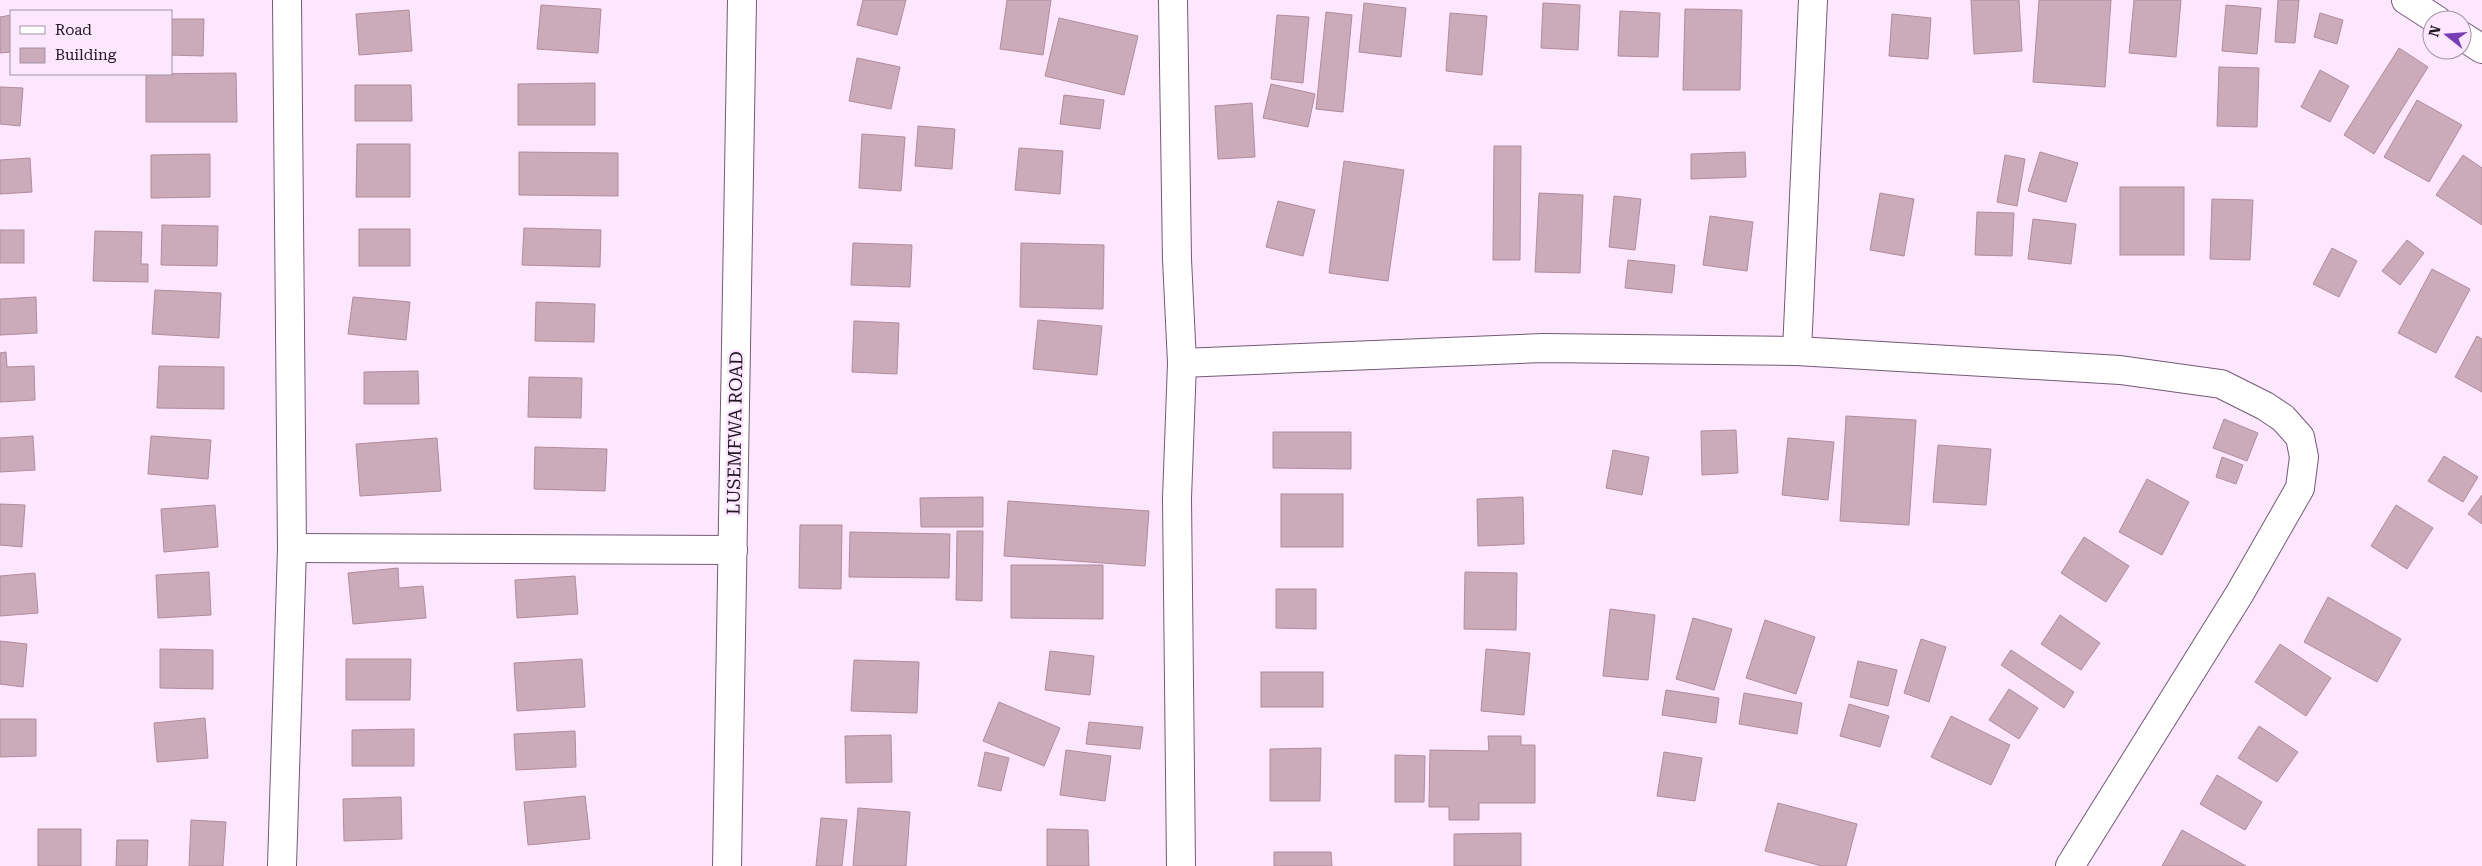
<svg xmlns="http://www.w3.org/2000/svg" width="2482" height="866" font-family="'Roboto Serif',serif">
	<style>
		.building { fill: #cbaab9; stroke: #b08c9c }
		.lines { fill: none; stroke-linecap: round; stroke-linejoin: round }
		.minor-casing { stroke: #735b74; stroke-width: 30 }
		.minor { stroke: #fff; stroke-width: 28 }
		.labels { text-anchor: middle; stroke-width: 5; stroke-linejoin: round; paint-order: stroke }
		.street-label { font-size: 18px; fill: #1f1620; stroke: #fde7fe }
	</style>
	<rect width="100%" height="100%" fill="#fde7fe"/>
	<!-- building -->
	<g class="building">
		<polygon points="863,0 906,0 897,35 857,25"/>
		<polygon points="1007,0 1051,0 1043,55 1000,49"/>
		<polygon points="1971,0 2019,0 2022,51 1974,54"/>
		<polygon points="2039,0 2111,0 2105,87 2033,82"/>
		<polygon points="2134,0 2181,0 2176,57 2129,53"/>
		<polygon points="2278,0 2299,0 2295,43 2275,42"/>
		<polygon points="1364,3 1406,8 1401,57 1359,52"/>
		<polygon points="1543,3 1580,5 1578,50 1541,48"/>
		<polygon points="541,5 601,9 598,53 537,49"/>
		<polygon points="2226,5 2261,8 2257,54 2222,51"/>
		<polygon points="1685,9 1742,10 1740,90 1683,90"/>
		<polygon points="409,10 412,51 359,55 356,14"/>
		<polygon points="1620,11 1660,13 1658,57 1618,56"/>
		<polygon points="1326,12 1352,15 1343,112 1316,109"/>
		<polygon points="1450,13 1487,16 1482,75 1446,71"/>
		<polygon points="2320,13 2343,20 2337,44 2314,37"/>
		<polygon points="1892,14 1931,18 1928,59 1889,56"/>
		<polygon points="11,15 11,52 0,53 0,17"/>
		<polygon points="1277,15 1309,17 1303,83 1271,79"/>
		<polygon points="1059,18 1138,36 1124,95 1045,76"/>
		<polygon points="171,19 204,19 203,56 171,55"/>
		<polygon points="2399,48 2428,67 2374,154 2344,135"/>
		<polygon points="857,58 900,67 891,109 849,101"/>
		<polygon points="2219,67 2259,68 2257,127 2217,126"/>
		<polygon points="2320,70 2349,86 2330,122 2301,107"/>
		<polygon points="236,73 237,122 146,122 146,74"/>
		<polygon points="595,83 595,125 518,125 518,84"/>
		<polygon points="1271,84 1315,94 1308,127 1263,118"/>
		<polygon points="355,85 411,85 412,121 355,121"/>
		<polygon points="0,87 23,88 20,126 0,124"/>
		<polygon points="1064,95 1104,100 1100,129 1060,124"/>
		<polygon points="2417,100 2462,125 2429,182 2384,157"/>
		<polygon points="1252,103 1255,157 1218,159 1215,106"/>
		<polygon points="918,126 955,129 952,169 915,166"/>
		<polygon points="862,134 905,137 901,191 859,188"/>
		<polygon points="357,144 410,144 410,197 356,197"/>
		<polygon points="1494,146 1521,146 1520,260 1493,260"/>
		<polygon points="1019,148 1063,151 1060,194 1015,190"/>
		<polygon points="519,152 618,153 618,196 519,195"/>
		<polygon points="1745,152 1746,177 1691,179 1691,154"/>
		<polygon points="2040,152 2078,163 2066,202 2028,191"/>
		<polygon points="210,154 210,197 151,198 151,155"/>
		<polygon points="2005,155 2025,159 2017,206 1997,202"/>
		<polygon points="2463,155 2482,168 2482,225 2436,195"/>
		<polygon points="30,158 32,192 0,194 0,160"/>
		<polygon points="1344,161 1404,170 1388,281 1329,273"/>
		<rect x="2120" y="187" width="64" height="68"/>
		<polygon points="1539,193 1583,195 1580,273 1535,272"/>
		<polygon points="1880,193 1914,199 1904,256 1870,250"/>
		<polygon points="1614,196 1641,199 1635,250 1609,247"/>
		<polygon points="2212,199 2253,200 2250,260 2210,259"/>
		<polygon points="1278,201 1315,210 1303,256 1266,247"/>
		<polygon points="1977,212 2014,213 2012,256 1975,255"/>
		<polygon points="1710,216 1753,222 1747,271 1703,265"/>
		<polygon points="2033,219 2076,224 2071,264 2028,259"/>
		<polygon points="162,225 218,226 217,266 161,265"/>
		<polygon points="524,228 601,230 600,267 522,265"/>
		<rect x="359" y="229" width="51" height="37"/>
		<rect x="0" y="230" width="24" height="33"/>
		<polygon points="95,231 142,232 141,264 148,264 148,282 93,281"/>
		<polygon points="2407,240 2424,253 2400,285 2382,271"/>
		<polygon points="853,243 912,245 910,287 851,285"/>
		<polygon points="1021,243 1104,245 1103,309 1020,307"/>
		<polygon points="2332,248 2357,261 2339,297 2313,284"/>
		<polygon points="1628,260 1675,265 1672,293 1625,288"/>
		<polygon points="2432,269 2470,289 2436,353 2398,333"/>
		<polygon points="155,290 221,293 219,338 152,334"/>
		<polygon points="36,297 37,333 0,335 0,299"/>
		<polygon points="353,297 410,302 406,340 348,334"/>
		<polygon points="536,302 595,304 594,342 535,341"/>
		<polygon points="1038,320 1102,326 1097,375 1033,369"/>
		<polygon points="854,321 899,323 897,374 852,372"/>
		<polygon points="2477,336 2482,339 2482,392 2455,377"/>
		<polygon points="6,352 7,367 34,366 35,400 0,402 0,353"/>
		<polygon points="159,366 224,367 224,409 157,408"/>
		<polygon points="418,371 419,404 364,404 364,372"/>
		<polygon points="529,377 582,378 581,418 528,417"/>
		<polygon points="1846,416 1916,420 1909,525 1840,521"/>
		<polygon points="2224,419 2258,433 2247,461 2213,448"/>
		<polygon points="1736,430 1738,473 1702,475 1701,431"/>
		<polygon points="1273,432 1351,432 1351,469 1273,468"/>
		<polygon points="33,436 35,470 0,472 0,438"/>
		<polygon points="151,436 211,440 208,479 148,474"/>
		<polygon points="437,438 441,491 360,496 356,444"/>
		<polygon points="1788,438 1834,442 1828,500 1782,495"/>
		<polygon points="1938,445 1991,449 1986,505 1933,502"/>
		<polygon points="535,447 607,449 605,491 534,489"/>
		<polygon points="1613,450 1649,457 1642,495 1606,488"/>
		<polygon points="2444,456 2478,477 2463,502 2428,481"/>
		<polygon points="2222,457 2243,465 2236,484 2216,477"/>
		<polygon points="2147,479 2189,502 2162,555 2119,532"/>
		<rect x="1281" y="494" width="62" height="53"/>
		<polygon points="2482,495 2482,524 2468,514"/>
		<polygon points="983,497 983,527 921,527 920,498"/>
		<polygon points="1523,497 1524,544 1478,546 1477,499"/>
		<polygon points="1008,501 1149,511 1145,566 1004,556"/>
		<polygon points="0,504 25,505 22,547 0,545"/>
		<polygon points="215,505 218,547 164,552 161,509"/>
		<polygon points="2396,505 2433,528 2407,569 2371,546"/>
		<polygon points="800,525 842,525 841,589 799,588"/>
		<polygon points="957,531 983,531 982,601 956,600"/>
		<polygon points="850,532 950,534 949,578 849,577"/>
		<polygon points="2084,537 2129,566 2106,602 2061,573"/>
		<polygon points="1011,565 1103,565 1103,619 1011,618"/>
		<polygon points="398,568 399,588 423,586 426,618 353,624 348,573"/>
		<polygon points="209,572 211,615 158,618 156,575"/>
		<polygon points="1465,572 1517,573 1516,630 1464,629"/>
		<polygon points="35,573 38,613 0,616 0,576"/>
		<polygon points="575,576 578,614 517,618 515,580"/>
		<polygon points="1276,589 1316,589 1316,629 1276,628"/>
		<polygon points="2328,597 2401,639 2377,682 2304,642"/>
		<polygon points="1610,609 1655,615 1648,680 1603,676"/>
		<polygon points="2060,615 2100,643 2081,670 2041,644"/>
		<polygon points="1693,618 1732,629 1714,690 1676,679"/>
		<polygon points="1765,620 1815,637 1796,694 1746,678"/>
		<polygon points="1921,639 1946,647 1929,702 1904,693"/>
		<polygon points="0,641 27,644 23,687 0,684"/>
		<polygon points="2280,644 2331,678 2306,716 2255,682"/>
		<polygon points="160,649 213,650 213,689 160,688"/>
		<polygon points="1486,649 1530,653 1524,715 1481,711"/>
		<polygon points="2011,650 2074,692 2064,708 2001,665"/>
		<polygon points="1050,651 1094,656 1090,695 1045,690"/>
		<polygon points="346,659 411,659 410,700 346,700"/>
		<polygon points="582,659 585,707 517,711 514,663"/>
		<polygon points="854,660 919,662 917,713 851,711"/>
		<polygon points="1858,661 1897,670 1888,706 1850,697"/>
		<rect x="1261" y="672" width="62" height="35"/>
		<polygon points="2009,689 2038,708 2019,739 1989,720"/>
		<polygon points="1666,690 1719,698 1716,723 1662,715"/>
		<polygon points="1744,693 1802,703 1797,734 1739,724"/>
		<polygon points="999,702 1060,728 1044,766 983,741"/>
		<polygon points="1849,704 1889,716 1880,747 1840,736"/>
		<polygon points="1951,716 2010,745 1991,785 1931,757"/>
		<polygon points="205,718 208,758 157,762 154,723"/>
		<polygon points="0,719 36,719 36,756 0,757"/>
		<polygon points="1089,722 1143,727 1140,749 1086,744"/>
		<polygon points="2259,726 2298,752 2277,782 2238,758"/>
		<polygon points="414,729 414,766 352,766 352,730"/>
		<polygon points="575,731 576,767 516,770 514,734"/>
		<polygon points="891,735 892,782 846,783 845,736"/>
		<polygon points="1488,736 1521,736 1521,745 1535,745 1535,803 1479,803 1479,820 1449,820 1449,807 1429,807 1430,750 1489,751"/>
		<polygon points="1321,748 1320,801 1270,801 1270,749"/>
		<polygon points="1066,750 1111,756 1105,801 1060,795"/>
		<polygon points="985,752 1009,758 1001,791 978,786"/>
		<polygon points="1664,752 1702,758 1695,801 1657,796"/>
		<polygon points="1395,755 1425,756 1424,802 1395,802"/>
		<polygon points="2217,775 2262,802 2245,830 2200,804"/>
		<polygon points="585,796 590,839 528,845 524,802"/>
		<polygon points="401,797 402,839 344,841 343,799"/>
		<polygon points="1778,803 1857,824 1846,866 1822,866 1765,851"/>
		<polygon points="858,808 910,812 906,866 853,866"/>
		<polygon points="821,818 847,820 842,866 816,866"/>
		<polygon points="191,820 226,822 223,866 189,866"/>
		<rect x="38" y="829" width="43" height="37"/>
		<polygon points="1047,829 1088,830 1089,866 1047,866"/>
		<polygon points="2182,830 2246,866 2162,866"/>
		<polygon points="1521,833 1521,866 1454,866 1454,834"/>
		<polygon points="117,840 148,840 147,866 116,866"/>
		<polygon points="1274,852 1331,852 1332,866 1274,866"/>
	</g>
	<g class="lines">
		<!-- minor casing -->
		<g class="minor-casing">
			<g id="minor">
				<polyline points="1173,0 1177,259 1182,363 1177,498 1181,866"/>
				<polyline points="2406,0 2437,20"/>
				<polyline points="2462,36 2482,49"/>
				<polyline points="1797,351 1813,0"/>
				<polyline points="1182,363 1543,348 1797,351 2120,370 2221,384 2265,406 2283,418 2300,437 2304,457 2300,488 2240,593 2070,866"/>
				<polyline points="292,548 733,550"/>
				<polyline points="282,866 292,548 287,0"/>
				<polyline points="727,866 742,0"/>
			</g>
		</g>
		<!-- minor -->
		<use href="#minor" class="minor"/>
	</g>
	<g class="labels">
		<!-- street labels -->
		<g class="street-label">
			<text transform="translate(735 433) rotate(-89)" y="6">LUSEMFWA ROAD</text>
		</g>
	</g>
	<!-- legend -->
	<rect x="10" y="10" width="162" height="65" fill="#fde7fe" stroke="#a493a5"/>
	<rect x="20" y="26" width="25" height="8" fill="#ffffff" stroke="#a493a5"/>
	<text x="55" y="35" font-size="15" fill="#1f1620">Road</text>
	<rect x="20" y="48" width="25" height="15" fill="#cbaab9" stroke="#a493a5"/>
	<text x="55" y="60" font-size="15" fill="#1f1620">Building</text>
	<!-- north arrow -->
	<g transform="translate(2447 35) rotate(287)"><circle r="24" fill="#fde7fe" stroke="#a493a5"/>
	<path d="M0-4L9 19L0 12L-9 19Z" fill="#783db3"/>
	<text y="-8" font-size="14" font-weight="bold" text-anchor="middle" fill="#1f1620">N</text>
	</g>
</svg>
